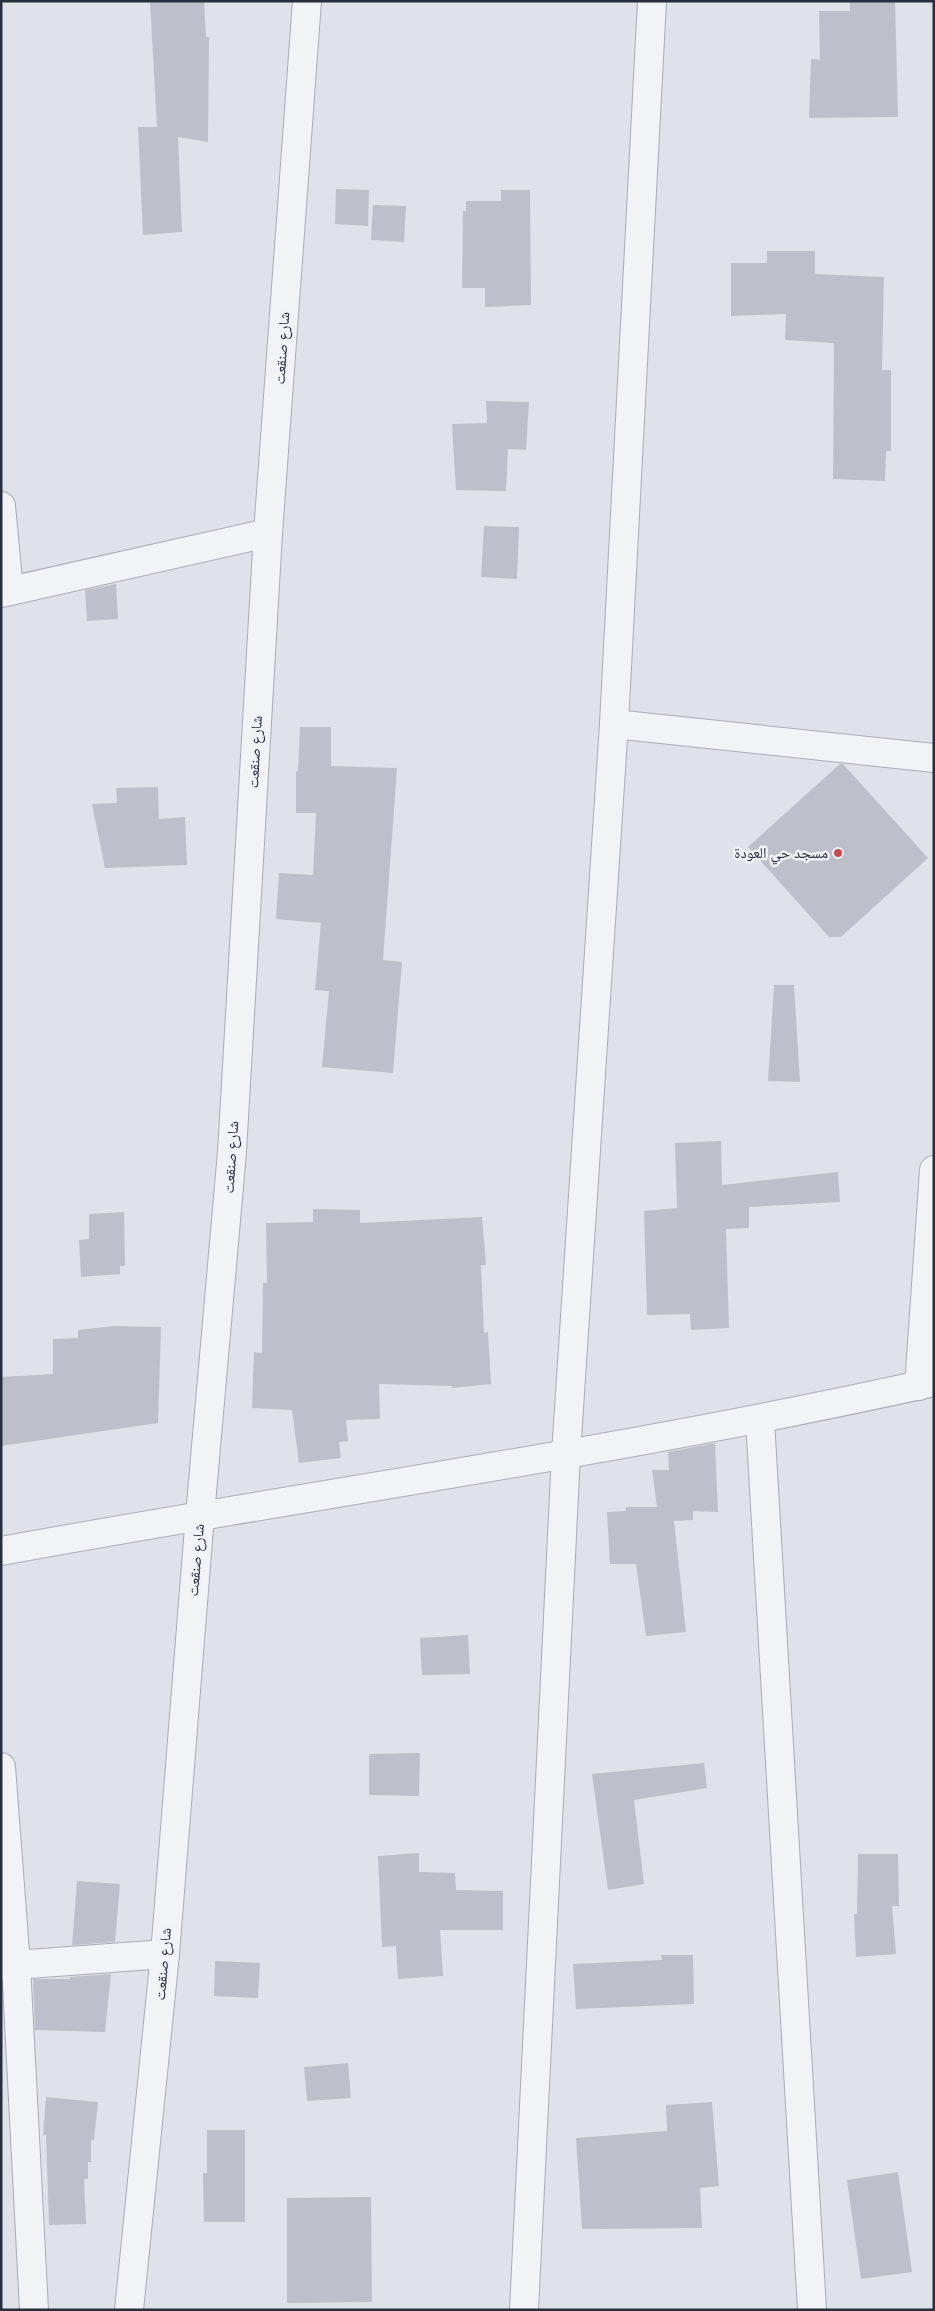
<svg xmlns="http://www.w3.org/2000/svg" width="935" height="2311" font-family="Lato,'Noto Naskh Arabic',sans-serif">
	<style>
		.building { fill: #bdc0ca }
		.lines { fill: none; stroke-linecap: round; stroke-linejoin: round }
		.minor-casing { stroke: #a8acb5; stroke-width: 30 }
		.tertiary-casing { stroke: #a8acb5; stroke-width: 30 }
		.minor { stroke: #f2f3f6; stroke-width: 28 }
		.tertiary { stroke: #f2f3f6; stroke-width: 28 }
		.poi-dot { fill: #c74a4f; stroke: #eff1f5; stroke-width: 2 }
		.labels { text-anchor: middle; stroke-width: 5; stroke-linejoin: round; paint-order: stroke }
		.street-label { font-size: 15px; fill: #292e3e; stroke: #eff1f5 }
		.poi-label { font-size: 15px; fill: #292e3e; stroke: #eff1f5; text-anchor: end }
	</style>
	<rect width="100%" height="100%" fill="#dfe2e8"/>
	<!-- building -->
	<g class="building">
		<polygon points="150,1 204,1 206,37 209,37 208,142 178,137 182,232 143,235 138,127 157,127"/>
		<polygon points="850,1 895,1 898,117 809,118 811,59 820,60 819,11 850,11"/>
		<polygon points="336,189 369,190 368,226 335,224"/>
		<polygon points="501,190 530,190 531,305 485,307 485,288 462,288 463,211 466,211 466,201 501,201"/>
		<polygon points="373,205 406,206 404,242 371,240"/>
		<polygon points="767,251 815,251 815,274 884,277 882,370 891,370 891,451 886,451 885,481 833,479 834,343 785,340 786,314 731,316 731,263 767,263"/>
		<polygon points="486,401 529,402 526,450 508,449 506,491 456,490 452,424 487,423"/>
		<polygon points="484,526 519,527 517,579 481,577"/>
		<polygon points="116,584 118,619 87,621 85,590"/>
		<polygon points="300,727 331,727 331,766 397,768 383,960 402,962 393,1073 322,1067 329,991 315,990 321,923 276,919 279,873 313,875 316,813 296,813 296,771 298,771"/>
		<polygon points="840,764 843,764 928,858 841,937 829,937 748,847"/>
		<polygon points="158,787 159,819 185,817 187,865 105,868 92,804 117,803 116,788"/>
		<polygon points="774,985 794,985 800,1082 768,1081"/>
		<polygon points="721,1141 722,1185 838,1172 840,1202 749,1207 749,1228 726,1229 729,1328 691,1330 690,1314 647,1315 644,1211 677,1208 675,1143"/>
		<polygon points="313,1209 360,1210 360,1223 482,1217 486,1265 481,1265 484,1333 488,1332 491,1384 452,1388 452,1386 379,1384 380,1419 346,1420 348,1441 339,1442 341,1458 299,1463 292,1410 252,1408 254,1352 262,1353 263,1283 267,1283 266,1223 313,1222"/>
		<polygon points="124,1212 125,1266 120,1266 120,1274 81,1277 79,1240 89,1239 89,1214"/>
		<polygon points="114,1326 161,1327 158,1423 1,1446 1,1377 53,1374 53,1339 78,1338 78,1330"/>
		<polygon points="715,1443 718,1512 693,1511 693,1520 674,1521 686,1632 646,1636 636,1564 610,1564 607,1512 626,1511 626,1507 657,1507 652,1470 669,1470 668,1452"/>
		<polygon points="468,1635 470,1674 422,1675 420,1638"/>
		<polygon points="420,1753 419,1796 369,1795 369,1754"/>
		<polygon points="704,1763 707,1788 634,1800 644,1884 608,1890 592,1774"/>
		<polygon points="419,1853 419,1872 455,1873 456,1890 503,1891 503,1930 440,1930 443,1976 398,1979 396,1946 382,1947 378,1856"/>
		<polygon points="858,1854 898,1854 899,1906 892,1906 896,1954 856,1957 854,1914 857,1914"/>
		<polygon points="77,1881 120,1884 115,1942 72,1945"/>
		<polygon points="661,1955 693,1955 694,2004 576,2009 573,1964 662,1960"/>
		<polygon points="215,1961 260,1963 258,1998 214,1996"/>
		<polygon points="111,1974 105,2032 35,2030 33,1979 70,1979 70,1977"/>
		<polygon points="348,2063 351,2098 307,2101 304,2067"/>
		<polygon points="46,2097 98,2102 94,2140 91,2140 91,2162 88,2162 88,2179 84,2179 86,2224 49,2225 46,2135 43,2135"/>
		<polygon points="712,2102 719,2186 700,2188 702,2228 582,2229 576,2138 667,2131 666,2105"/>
		<polygon points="207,2130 245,2130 245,2222 204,2222 203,2173 207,2173"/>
		<polygon points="898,2172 912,2272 861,2279 847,2180"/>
		<polygon points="371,2197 372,2302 287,2303 287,2198"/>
	</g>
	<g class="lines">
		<!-- minor casing -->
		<g class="minor-casing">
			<g id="minor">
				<polyline points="1,506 9,591"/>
				<polyline points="1,593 268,533"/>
				<polyline points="614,724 934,758"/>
				<polyline points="919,1386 934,1170"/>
				<polyline points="760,1420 812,2310"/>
				<path d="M1,1551C312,1494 625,1451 934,1382"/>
				<polyline points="1,1767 16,1965 34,2310"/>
				<polyline points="1,1966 165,1954"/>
				<polyline points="524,2310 566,1454 614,724 652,1"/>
			</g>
		</g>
		<!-- tertiary casing -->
		<g class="tertiary-casing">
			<polyline id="tertiary" points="129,2310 165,1954 200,1515 232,1152 268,533 307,1"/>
		</g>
		<!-- minor -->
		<use href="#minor" class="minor"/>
		<!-- tertiary -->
		<use href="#tertiary" class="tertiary"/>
	</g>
	<!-- markers -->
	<circle class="poi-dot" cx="838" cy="853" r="5"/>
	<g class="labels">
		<!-- street labels -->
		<g class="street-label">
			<text transform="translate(282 348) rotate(-86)" y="5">شارع صنقعت</text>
			<text transform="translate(255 752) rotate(-87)" y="5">شارع صنقعت</text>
			<text transform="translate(231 1157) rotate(-86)" y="5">شارع صنقعت</text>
			<text transform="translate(196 1560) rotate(-85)" y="5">شارع صنقعت</text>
			<text transform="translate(163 1964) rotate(-85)" y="5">شارع صنقعت</text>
		</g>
		<!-- poi labels -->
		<g class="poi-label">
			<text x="828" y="858">مسجد حي العودة</text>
		</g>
	</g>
	<!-- border -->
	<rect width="935" height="2311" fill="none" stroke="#292e3e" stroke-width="5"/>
</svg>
